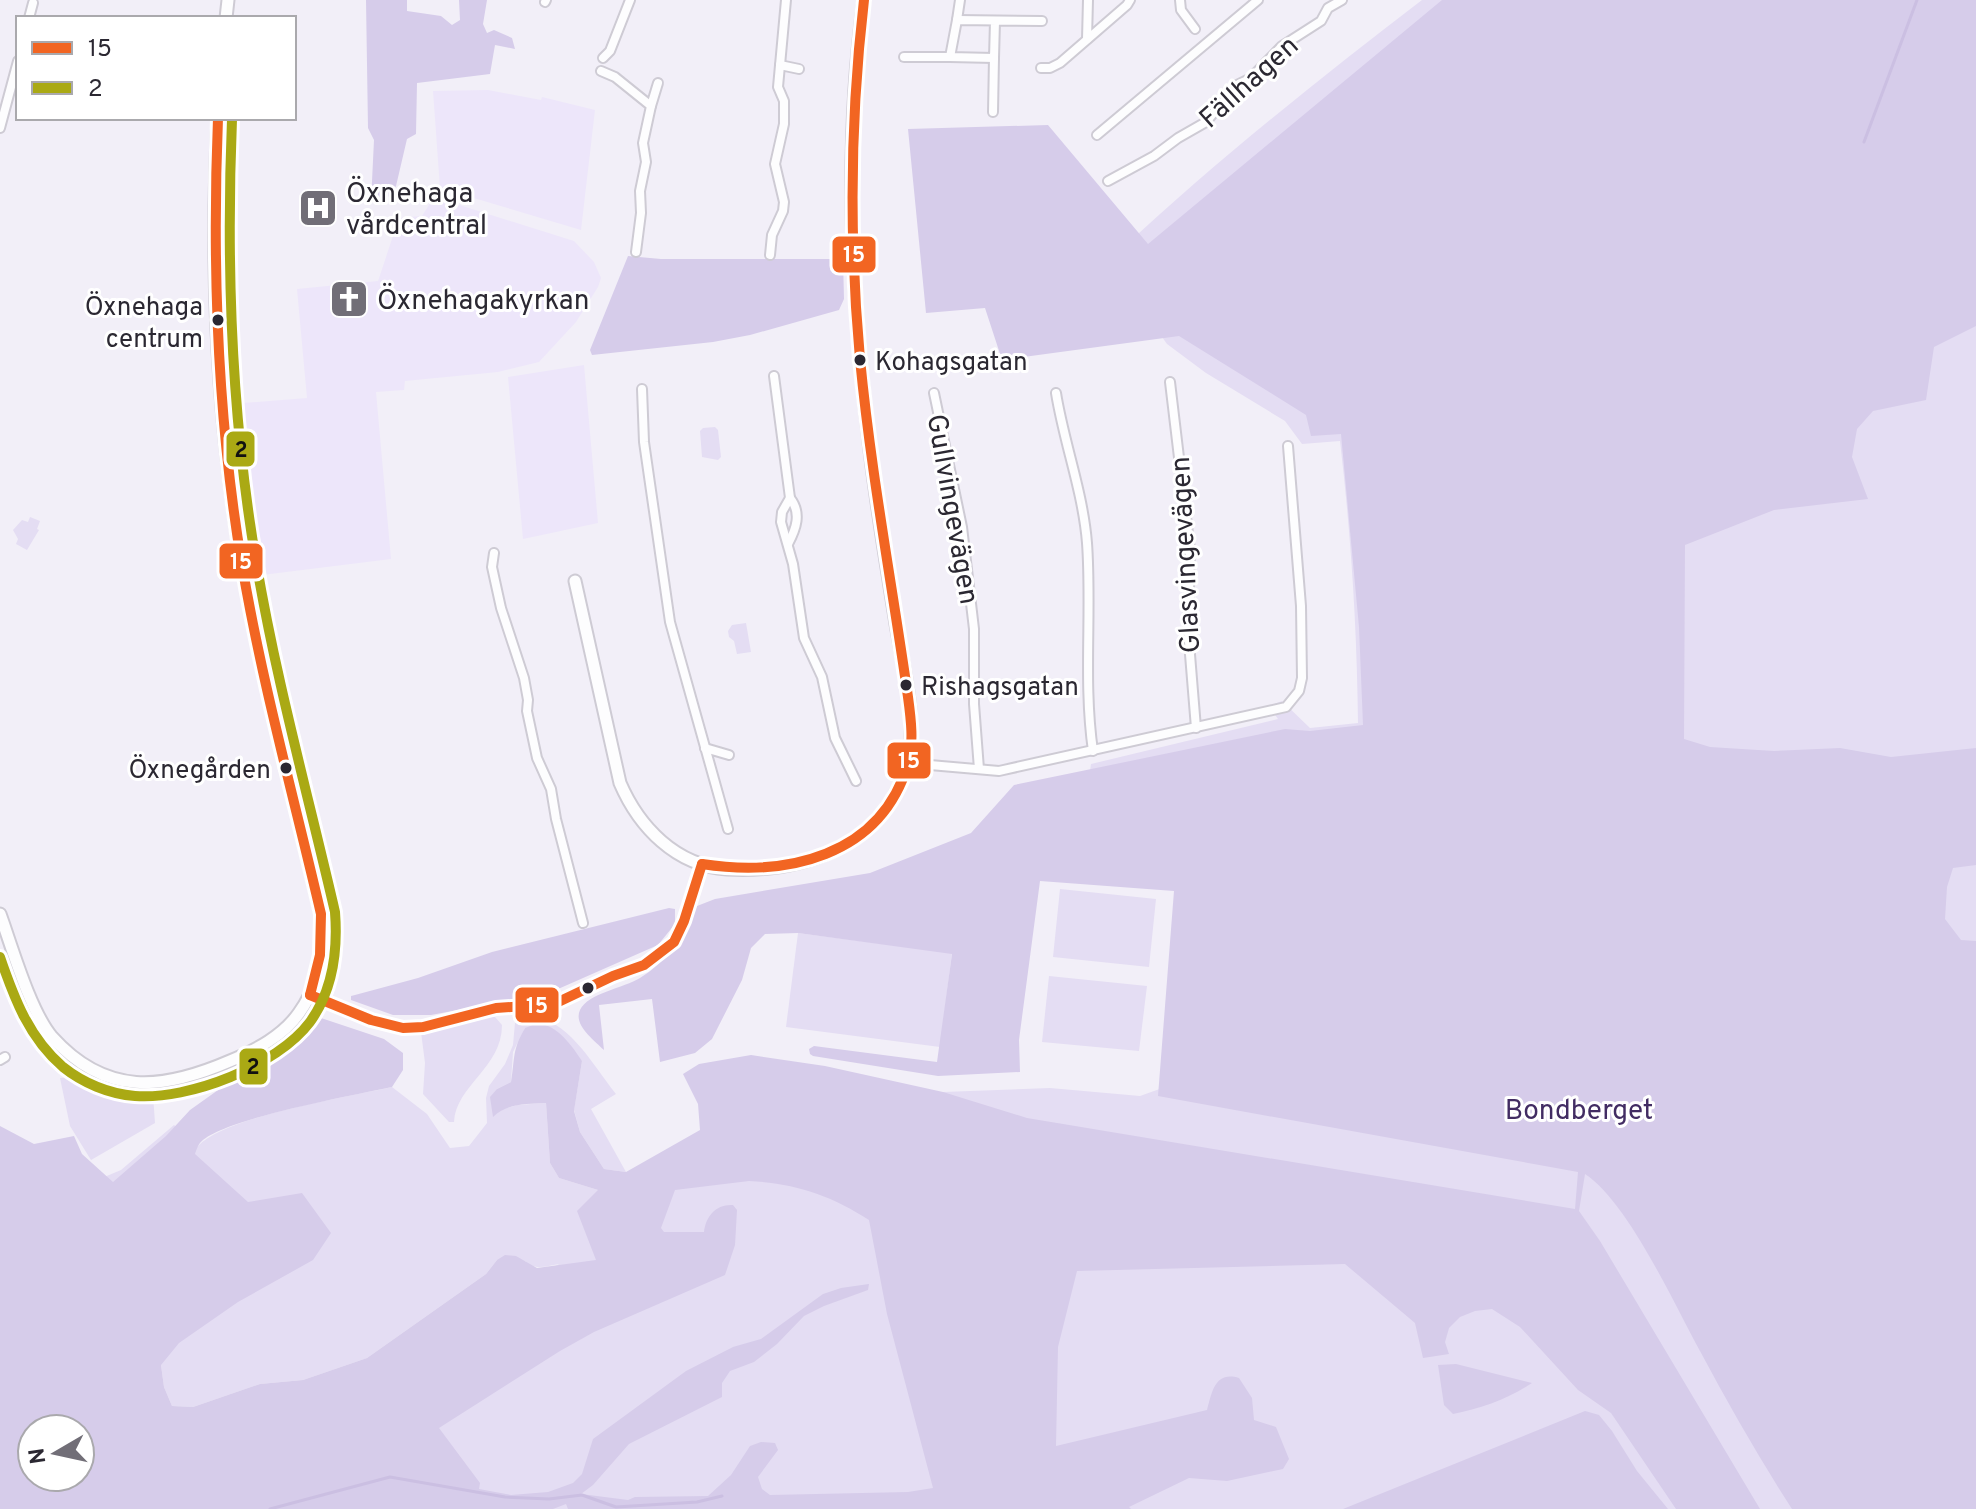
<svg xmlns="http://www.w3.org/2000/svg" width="1976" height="1509" font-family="Overpass,sans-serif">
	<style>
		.built { fill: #ede6fa }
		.green { fill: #e4ddf3; fill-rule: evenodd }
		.forest { fill: #d6ccea; fill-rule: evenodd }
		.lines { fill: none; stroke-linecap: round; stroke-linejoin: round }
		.stream { stroke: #cbbfe2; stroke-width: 3 }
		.street-casing { stroke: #cecbd4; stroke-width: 12 }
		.secondary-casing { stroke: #cecbd4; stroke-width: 15 }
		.street { stroke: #fdfdfe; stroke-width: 8 }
		.secondary { stroke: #fdfdfe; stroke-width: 11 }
		.bus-1-casing { stroke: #fff; stroke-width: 16 }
		.bus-2-casing { stroke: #fff; stroke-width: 16 }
		.bus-1 { stroke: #f26522; stroke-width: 10 }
		.bus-2 { stroke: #aaa914; stroke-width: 10 }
		.bus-dot { fill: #2b2832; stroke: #fff; stroke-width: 3 }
		.labels { text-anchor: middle; stroke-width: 6; stroke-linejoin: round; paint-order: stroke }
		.bus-label { font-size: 26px; fill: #2b2832; stroke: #fff; text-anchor: end }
		.street-label { font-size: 28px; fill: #2b2832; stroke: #fff }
		.poi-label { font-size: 28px; fill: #2b2832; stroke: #fff; text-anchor: start }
		.park-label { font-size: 28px; fill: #422c63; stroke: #fff }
		.line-badge { stroke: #fff; stroke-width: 3 }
		.badge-label { font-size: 22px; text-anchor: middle; font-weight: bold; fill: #fff }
		.pale-badge-label { font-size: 22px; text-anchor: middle; font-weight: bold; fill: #111 }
	</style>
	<rect width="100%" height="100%" fill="#f2eff8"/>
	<!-- built -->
	<g class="built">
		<polygon points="488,90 541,100 542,97 595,110 581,230 440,188 433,91"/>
		<polygon points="434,197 574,241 594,262 601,278 598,287 576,322 539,362 498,372 405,381 404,390 376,392 391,559 254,576 230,404 307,398 297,289 378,281 399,218 422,216"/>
		<polygon points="584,365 598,523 523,539 508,377"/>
	</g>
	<!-- green -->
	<g class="green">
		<path d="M1422,0H1976V1509H0L59,1196L121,1170L174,1125L198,1146C226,1116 348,1097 392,1087L427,1114L450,1148L469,1146L487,1123L486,1098L489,1086L505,1064L513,1045L516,1012C568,1016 586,1056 616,1094L591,1109L626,1172L604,1169L580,1132L574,1110L582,1061L525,1028L513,1052L511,1082L497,1089L500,1110L517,1105L546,1103L550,1163L559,1178L598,1190L754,1120L943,1092L1050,1088L1140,1096L1168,1086L1206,870L1079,848L1091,764L1278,719L1269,706L1282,701L1310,728L1358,723C1357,628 1351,535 1340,441L1302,444L1285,421L1206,373L1167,344L1129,290L1122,249C1217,160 1319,79 1422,0ZM497,1260L525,1261C536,1271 545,1266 559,1264L176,1481L32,1477V1429L161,1365L164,1387L172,1406L193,1407L260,1384L303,1380L367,1358L486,1274Z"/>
		<polygon points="715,427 718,430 721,457 718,460 702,457 700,431 703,428"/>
		<polygon points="30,517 40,521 37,529 39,530 27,550 16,544 18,539 13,530 22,520 28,522"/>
		<polygon points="746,623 751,652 737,654 734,641 729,637 728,631 732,625"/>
		<polygon points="1060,889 1156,899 1149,967 1053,957"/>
		<polygon points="798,933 952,953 940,1047 786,1027"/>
		<polygon points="1049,976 1147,986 1139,1051 1042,1042"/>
		<path d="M489,1017H495L502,1025C502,1068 456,1085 454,1122H449L423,1094L425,1063L421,1032Z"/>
		<polygon points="78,1076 130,1094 153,1095 155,1123 91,1160 70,1126 60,1078"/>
	</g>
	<!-- forest -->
	<g class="forest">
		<polygon points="366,0 407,0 407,11 441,16 452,25 460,20 459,0 487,0 483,24 487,33 494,30 512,38 515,49 495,45 490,74 417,83 416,134 407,139 396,186 384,203 371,202 374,140 368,128"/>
		<path d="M1442,0H1976V326L1934,347L1926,400L1873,411L1857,429L1852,457L1868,499L1774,510L1685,545L1684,739L1710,747L1774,751L1840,748L1891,757L1976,748V865L1953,868L1947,887L1945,919L1961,940L1976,941V1509H1792C1759,1458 1729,1405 1700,1351C1674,1304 1628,1202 1585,1174L1579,1211L1600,1241L1760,1509H1676L1611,1413L1578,1390L1520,1327L1492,1309L1475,1311L1460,1317L1449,1328L1445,1342L1449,1354L1423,1358L1415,1323L1345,1264L1077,1271L1058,1347L1056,1446L1207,1410C1212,1392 1215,1371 1239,1378L1252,1398L1254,1420L1276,1427L1289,1459L1283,1469L1227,1481L1189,1478L1129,1507L1131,1509H568L566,1504L553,1509H0V1126L34,1144L74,1136L82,1154L113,1182L166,1136L190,1110L270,1053L305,1024L312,1015L384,1039L403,1053V1070L392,1087C356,1095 220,1119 200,1143C198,1145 196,1151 195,1154L248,1202L302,1193L331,1233L313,1260L238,1302L179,1343L161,1365L164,1387L172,1406L193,1407L260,1384L303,1380L367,1358L486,1274L497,1260L505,1255L516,1256L537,1268L596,1260L577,1211L598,1190L559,1178L550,1163L546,1103C527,1104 508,1103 493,1117L490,1097L497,1089L511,1082C515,1058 512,1050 525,1028C529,1027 533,1024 538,1024C557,1024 573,1047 582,1061L574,1111L580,1132L604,1169L626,1172L700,1130L698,1104L683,1074L699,1064L751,1055L825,1066L943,1092L1027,1118L1575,1209L1578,1172L1158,1096L1174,891L1040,881L1019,1040L1020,1072L938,1076L813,1056L810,1054L809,1049L814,1046L937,1062L952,954L798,933L765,934L751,948L742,980L712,1039L695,1053L660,1062L652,999L599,1005L604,1050C594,1040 573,1025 580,1010C588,993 624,988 640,978C667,962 684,934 697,906L715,899L870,873L971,833L1014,785L1285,729L1310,731L1363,725L1359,627L1341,434L1311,436L1306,415L1179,336L1002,360L985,308L926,313L908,129L1048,125L1148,244ZM749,1181C794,1183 831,1195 869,1220L887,1314L933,1488L908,1492L770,1495L762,1489L758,1477L778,1450L775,1443L761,1442L750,1446L731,1475L708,1496L635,1497L628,1500L581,1494L593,1485L629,1444L722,1397V1383L730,1371L754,1362L777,1344L804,1316L824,1306L868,1290L869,1284L841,1288L823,1294L761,1339L733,1347L686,1371L593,1439L582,1474L573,1483L548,1492L511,1495L479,1489L480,1483L439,1428L560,1351L594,1332L725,1275L735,1245L737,1210L733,1205C716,1204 706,1216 704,1232H664L661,1228L675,1190ZM32,1429H80V1477H32Z"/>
		<polygon points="628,256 661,259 843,259 844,299 839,310 750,335 713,342 592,355 590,350"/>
		<polygon points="669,908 675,909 675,924 658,945 549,993 431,1015 393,1015 351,1000 351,996 355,995 418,978 492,952"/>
		<path d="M1456,1364L1532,1383C1507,1399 1483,1408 1453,1414L1444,1405L1438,1365Z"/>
		<polygon points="1585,1411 1599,1415 1612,1431 1637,1471 1668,1509 1343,1509"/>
	</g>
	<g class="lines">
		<!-- stream -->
		<g class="stream">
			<polyline points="1864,142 1917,0"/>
			<polyline points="270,1509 390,1477 505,1497 549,1499 582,1495 616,1507 697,1502 722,1496"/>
		</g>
		<!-- street casing -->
		<g class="street-casing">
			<g id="street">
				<polyline points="1180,0 1181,10 1195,29"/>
				<polyline points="545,2 546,0"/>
				<polyline points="29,18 33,3"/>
				<polyline points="957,20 960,0"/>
				<polyline points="995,21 994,58 950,57 957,20 1042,21"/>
				<polyline points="1087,39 1088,0"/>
				<polyline points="904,57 950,57"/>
				<polyline points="603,58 610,51 630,0"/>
				<polyline points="780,65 799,69"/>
				<polyline points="1041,68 1050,68 1060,63 1127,5 1130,0"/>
				<polyline points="601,71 615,77 651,106 643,143 646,162 640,191 641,213 636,252"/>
				<polyline points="651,106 658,83"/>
				<polyline points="993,112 994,58"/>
				<polyline points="0,128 18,61"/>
				<polyline points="1097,135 1258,0"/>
				<polyline points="1108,181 1154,156 1178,138 1206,122 1237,85 1251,78 1282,46 1321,21 1328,8 1342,0"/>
				<polyline points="770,255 772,235 783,211 784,202 775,164 784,124 784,101 778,87 786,0"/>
				<polyline points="774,376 790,498 782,512 781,522 793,564 804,638 822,677 835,738 856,781"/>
				<polyline points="1170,382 1190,550 1188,630 1196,728"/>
				<polyline points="642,389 644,442 670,622 728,829"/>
				<polyline points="934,393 962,527 974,629 974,704 979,769"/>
				<path d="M1056,393C1064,443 1083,492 1087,543C1092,612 1083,682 1093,751"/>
				<path d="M788,544C796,529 802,513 790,498"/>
				<polyline points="494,553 492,567 501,608 524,678 528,700 527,711 537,758 551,789 556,819 583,923"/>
				<polyline points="705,748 729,755"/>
				<polyline points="907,763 999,771 1286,707 1299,691 1302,678 1301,606 1288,446"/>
				<polyline points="310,995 371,1020 403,1028 423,1027 496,1008 554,1004 613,976 644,965 661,954 674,942 684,921 702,864"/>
				<polyline points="0,1060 5,1057"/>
			</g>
		</g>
		<!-- secondary casing -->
		<g class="secondary-casing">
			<g id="secondary">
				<polyline points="226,18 228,0"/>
				<path d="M575,581L620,783C639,827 676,866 727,869C800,873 878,848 904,774C920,728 904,671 896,624C886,561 875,497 868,433C851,289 844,144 864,0"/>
				<path d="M0,914C12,947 30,1011 52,1037C106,1097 163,1090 230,1061C256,1050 283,1036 299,1013C320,984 325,948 321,914C294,798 263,682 242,565C217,418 210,267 218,118"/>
			</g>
		</g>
		<!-- street -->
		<use href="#street" class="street"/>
		<!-- secondary -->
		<use href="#secondary" class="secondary"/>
		<!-- bus-1 casing -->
		<g class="bus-1-casing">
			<g id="bus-1">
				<path d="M218,118C212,268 217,417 242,565C262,683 294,798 321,914L320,955L310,995"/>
				<path d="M702,864C786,877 880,857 908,764C914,743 911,719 908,697C892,584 871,473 860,359C849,239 850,120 864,0"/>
				<polyline points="310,995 371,1020 403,1028 423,1027 496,1008 554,1004 613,976 644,965 674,942 684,921 702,864"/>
			</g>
		</g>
		<!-- bus-2 casing -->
		<g class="bus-2-casing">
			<path id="bus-2" d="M0,957C14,998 29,1038 63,1067C83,1083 109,1094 135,1096C189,1100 277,1066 310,1022C333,990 338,951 335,912C308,795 276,680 256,561C231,415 226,267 232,119"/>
		</g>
		<!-- bus-1 -->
		<use href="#bus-1" class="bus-1"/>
		<!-- bus-2 -->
		<use href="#bus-2" class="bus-2"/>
	</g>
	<!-- icons -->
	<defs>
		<g id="hospital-square" transform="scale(2)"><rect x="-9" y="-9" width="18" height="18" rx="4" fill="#716e77" stroke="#fff"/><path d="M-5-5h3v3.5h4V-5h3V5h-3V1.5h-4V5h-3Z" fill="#fff"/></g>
		<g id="church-square" transform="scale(2)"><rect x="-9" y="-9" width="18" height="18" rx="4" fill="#716e77" stroke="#fff"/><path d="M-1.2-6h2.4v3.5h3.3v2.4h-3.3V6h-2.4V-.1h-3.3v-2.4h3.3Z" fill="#fff"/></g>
	</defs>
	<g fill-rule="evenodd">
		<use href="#hospital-square" x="318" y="208"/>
		<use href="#church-square" x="349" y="299"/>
	</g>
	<!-- markers -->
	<g class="bus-dot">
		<circle cx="218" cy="320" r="7"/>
		<circle cx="860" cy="360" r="7"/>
		<circle cx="906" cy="685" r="7"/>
		<circle cx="286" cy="768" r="7"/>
		<circle cx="588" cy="988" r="7"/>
	</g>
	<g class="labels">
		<!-- bus labels -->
		<g class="bus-label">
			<text x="203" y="315">Öxnehaga<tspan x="203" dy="32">centrum</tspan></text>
			<text x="875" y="370" text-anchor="start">Kohagsgatan</text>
			<text x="921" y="695" text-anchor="start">Rishagsgatan</text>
			<text x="271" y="778">Öxnegården</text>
		</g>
		<!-- street labels -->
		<g class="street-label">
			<text transform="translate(1248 81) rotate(-42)" y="10">Fällhagen</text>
			<text transform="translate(954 509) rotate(80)" y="10">Gullvingevägen</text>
			<text transform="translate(1184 555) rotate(-93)" y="10">Glasvingevägen</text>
		</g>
		<!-- poi labels -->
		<g class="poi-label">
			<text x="346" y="202">Öxnehaga<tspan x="346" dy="32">vårdcentral</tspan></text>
			<text x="377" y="309">Öxnehagakyrkan</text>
		</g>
		<!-- park labels -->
		<g class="park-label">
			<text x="1579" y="1119">Bondberget</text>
		</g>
	</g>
	<g class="line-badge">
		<rect x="831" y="235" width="46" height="39" rx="8" fill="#f26522"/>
		<rect x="225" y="430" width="31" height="38" rx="8" fill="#aaa914"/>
		<rect x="218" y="542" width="46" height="38" rx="8" fill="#f26522"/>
		<rect x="886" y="741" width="46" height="39" rx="8" fill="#f26522"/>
		<rect x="514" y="986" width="46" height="38" rx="8" fill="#f26522"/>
		<rect x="238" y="1047" width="31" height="39" rx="8" fill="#aaa914"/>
	</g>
	<g class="badge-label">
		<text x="854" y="262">15</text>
		<text x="241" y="569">15</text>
		<text x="909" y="768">15</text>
		<text x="537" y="1013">15</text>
	</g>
	<g class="pale-badge-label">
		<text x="241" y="457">2</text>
		<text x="253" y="1074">2</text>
	</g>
	<!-- legend -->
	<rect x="16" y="16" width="280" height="104" fill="#ffffff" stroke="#aaa9ad" stroke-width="2"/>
	<rect x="32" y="42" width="40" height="12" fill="#f26522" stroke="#aaa9ad" stroke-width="2"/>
	<text x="88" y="56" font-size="24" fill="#2b2832">15</text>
	<rect x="32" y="82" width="40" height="12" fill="#aaa914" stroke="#aaa9ad" stroke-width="2"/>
	<text x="88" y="96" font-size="24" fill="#2b2832">2</text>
	<!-- north arrow -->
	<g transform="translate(56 1453) rotate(261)"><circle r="38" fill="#ffffff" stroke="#aaa9ad" stroke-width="2"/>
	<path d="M0-6L14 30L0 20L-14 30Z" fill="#716e77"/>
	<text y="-12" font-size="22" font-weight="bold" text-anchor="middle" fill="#2b2832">N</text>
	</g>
</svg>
